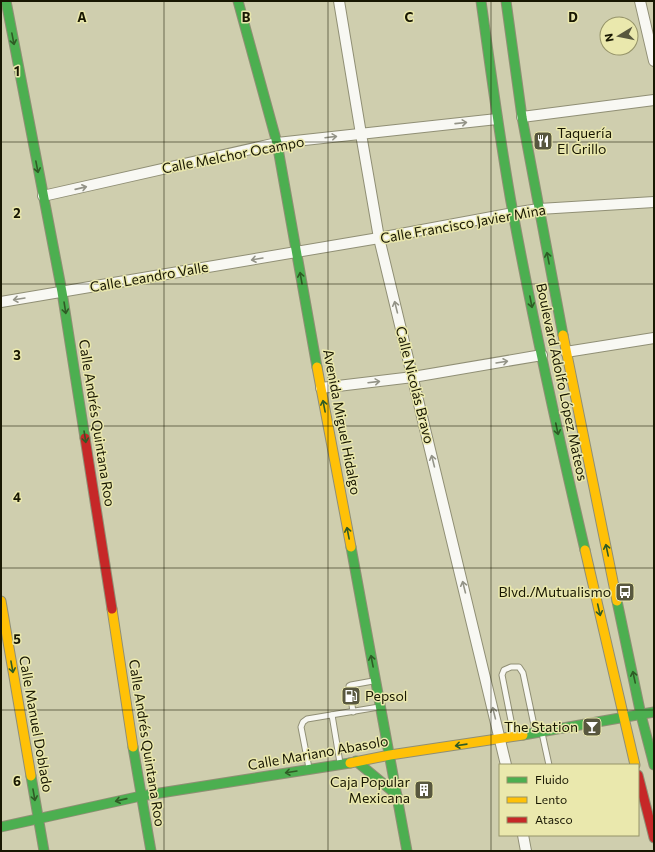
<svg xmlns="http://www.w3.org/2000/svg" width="655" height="852" font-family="Commissioner,sans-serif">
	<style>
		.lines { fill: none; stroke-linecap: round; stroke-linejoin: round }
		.lane-casing { stroke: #908f75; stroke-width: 7 }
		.street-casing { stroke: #908f75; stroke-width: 12 }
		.fast-casing { stroke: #908f75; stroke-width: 11 }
		.slow-casing { stroke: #908f75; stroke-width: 11 }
		.jam-casing { stroke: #908f75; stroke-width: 11 }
		.lane { stroke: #f8f8f3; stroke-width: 5 }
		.street { stroke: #f8f8f3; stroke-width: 10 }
		.fast { stroke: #4caf50; stroke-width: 9 }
		.slow { stroke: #ffc107; stroke-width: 9 }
		.jam { stroke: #c62828; stroke-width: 9 }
		.oneway { stroke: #2f5b25 }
		.oneway2 { stroke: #939387 }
		.grid { fill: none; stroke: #181702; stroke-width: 1; stroke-opacity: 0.55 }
		.labels { text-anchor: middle; stroke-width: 3; stroke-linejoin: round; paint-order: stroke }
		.poi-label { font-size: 14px; fill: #181702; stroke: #eae8ad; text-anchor: end }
		.street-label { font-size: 14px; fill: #181702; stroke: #eae8ad }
		.grid-label { font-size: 13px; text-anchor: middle; font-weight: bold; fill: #181702; stroke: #eae8ad; stroke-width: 3; stroke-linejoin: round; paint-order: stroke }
	</style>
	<rect width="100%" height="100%" fill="#cfceae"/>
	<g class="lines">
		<!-- lane casing -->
		<g class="lane-casing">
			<g id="lane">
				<polyline points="349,688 349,686 351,685 373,681"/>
				<polyline points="352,705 353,712"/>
				<polyline points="332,715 340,763"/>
				<polyline points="542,733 549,765"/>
				<polyline points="514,736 502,675 504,670 511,667 519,667 523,673 535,730"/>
				<polyline points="309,768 301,727 303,722 307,719 379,707"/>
			</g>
		</g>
		<!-- street casing -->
		<g class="street-casing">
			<g id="street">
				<polyline points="339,1 361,134 379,238 506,765"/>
				<polyline points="640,1 654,61"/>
				<polyline points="522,117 654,100"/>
				<polyline points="43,196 277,143 497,119"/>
				<polyline points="1,302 379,238 513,213 539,209 654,202"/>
				<polyline points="566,352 654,338"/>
				<polyline points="321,388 413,377 542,355"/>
				<polyline points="523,835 526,851"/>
			</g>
		</g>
		<!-- fast casing -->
		<g class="fast-casing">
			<g id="fast">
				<polyline points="6,1 62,292 85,438"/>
				<polyline points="238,1 277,143 317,367"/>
				<path d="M481,1C491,72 500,143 513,213C534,326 559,439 585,550"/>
				<polyline points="506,1 522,117 563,335"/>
				<polyline points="351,547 407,851"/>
				<polyline points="617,601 641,715 654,765"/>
				<polyline points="523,735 654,712"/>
				<polyline points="133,747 151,851"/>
				<polyline points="356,761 397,795"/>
				<polyline points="31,776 44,851"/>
				<polyline points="1,827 141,796 350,763"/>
			</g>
		</g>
		<!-- slow casing -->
		<g class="slow-casing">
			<g id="slow">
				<polyline points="563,335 617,601"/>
				<polyline points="317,367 351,547"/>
				<polyline points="585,550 635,765"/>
				<polyline points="1,601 31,776"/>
				<polyline points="112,609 133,747"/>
				<polyline points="350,763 390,755 523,735"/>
			</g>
		</g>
		<!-- jam casing -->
		<g class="jam-casing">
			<g id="jam">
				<polyline points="85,438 112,609"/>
				<polyline points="638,775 654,838"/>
			</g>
		</g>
		<!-- lane -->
		<use href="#lane" class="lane"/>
		<!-- street -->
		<use href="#street" class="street"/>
		<!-- fast -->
		<use href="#fast" class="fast"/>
		<!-- slow -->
		<use href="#slow" class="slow"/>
		<!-- jam -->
		<use href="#jam" class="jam"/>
	</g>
	<!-- one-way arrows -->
	<defs><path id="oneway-shaft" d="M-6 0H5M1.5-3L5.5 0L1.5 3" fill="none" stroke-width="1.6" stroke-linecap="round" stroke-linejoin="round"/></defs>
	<g class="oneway">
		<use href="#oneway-shaft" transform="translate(13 39) rotate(79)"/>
		<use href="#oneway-shaft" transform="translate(37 167) rotate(79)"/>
		<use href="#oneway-shaft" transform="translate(548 258) rotate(-101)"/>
		<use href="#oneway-shaft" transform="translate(301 278) rotate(-100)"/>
		<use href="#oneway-shaft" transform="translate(531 302) rotate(79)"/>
		<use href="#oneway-shaft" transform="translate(65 308) rotate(81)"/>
		<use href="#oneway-shaft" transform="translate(324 406) rotate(-101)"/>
		<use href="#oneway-shaft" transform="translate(557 429) rotate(78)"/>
		<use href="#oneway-shaft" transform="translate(85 437) rotate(81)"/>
		<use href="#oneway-shaft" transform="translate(348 533) rotate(-101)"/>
		<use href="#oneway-shaft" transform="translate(607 550) rotate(-102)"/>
		<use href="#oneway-shaft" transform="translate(599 610) rotate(77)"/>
		<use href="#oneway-shaft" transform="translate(372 661) rotate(-101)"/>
		<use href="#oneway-shaft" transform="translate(12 667) rotate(80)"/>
		<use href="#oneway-shaft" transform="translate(634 677) rotate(-102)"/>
		<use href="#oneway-shaft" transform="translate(461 745) rotate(172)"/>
		<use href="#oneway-shaft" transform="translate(291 772) rotate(171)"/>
		<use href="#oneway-shaft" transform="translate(34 795) rotate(80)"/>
		<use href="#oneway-shaft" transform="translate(121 800) rotate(167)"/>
	</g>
	<g class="oneway2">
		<use href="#oneway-shaft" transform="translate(461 123) rotate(-6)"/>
		<use href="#oneway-shaft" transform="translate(331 137) rotate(-7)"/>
		<use href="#oneway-shaft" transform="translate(81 188) rotate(-13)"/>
		<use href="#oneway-shaft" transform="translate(257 259) rotate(170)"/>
		<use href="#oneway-shaft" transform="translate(19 299) rotate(171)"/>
		<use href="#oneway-shaft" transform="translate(396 307) rotate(-104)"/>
		<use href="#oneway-shaft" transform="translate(502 362) rotate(-9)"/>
		<use href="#oneway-shaft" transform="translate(374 382) rotate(-7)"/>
		<use href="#oneway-shaft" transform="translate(433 461) rotate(-104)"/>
		<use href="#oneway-shaft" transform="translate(464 587) rotate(-104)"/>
		<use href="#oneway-shaft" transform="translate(494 713) rotate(-104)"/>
	</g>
	<!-- grid -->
	<path class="grid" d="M164,1V851M328,1V851M491,1V851M1,142H654M1,284H654M1,426H654M1,568H654M1,710H654"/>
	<!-- icons -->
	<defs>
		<g id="restaurant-square" transform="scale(1)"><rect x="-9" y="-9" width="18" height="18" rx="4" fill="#58573e" stroke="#eae8ad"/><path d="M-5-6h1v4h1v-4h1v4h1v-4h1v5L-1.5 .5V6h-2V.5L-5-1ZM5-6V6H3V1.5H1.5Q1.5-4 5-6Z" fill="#fff"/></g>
		<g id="bus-square" transform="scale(1)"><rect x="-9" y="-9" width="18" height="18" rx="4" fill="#58573e" stroke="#eae8ad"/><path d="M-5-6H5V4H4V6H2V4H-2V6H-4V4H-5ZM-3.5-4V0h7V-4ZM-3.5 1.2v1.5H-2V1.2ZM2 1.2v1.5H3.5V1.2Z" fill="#fff"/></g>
		<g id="fuel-square" transform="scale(1)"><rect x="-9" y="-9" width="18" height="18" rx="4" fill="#58573e" stroke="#eae8ad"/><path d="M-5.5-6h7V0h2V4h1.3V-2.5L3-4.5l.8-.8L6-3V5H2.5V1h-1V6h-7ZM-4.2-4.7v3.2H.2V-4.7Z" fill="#fff"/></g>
		<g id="bar-square" transform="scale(1)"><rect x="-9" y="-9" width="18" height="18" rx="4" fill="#58573e" stroke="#eae8ad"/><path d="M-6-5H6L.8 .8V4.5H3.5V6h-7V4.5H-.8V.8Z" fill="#fff"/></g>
		<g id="building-square" transform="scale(1)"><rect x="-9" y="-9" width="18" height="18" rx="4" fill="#58573e" stroke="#eae8ad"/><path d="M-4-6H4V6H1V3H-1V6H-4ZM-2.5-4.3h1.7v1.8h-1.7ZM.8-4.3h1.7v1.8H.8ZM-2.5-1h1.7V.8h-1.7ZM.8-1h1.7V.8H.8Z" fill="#fff"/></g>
	</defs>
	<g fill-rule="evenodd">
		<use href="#restaurant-square" x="543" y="141"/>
		<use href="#bus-square" x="625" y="592"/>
		<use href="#fuel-square" x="351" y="696"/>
		<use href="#bar-square" x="592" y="727"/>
		<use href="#building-square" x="424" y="790"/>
	</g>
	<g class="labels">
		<!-- poi labels -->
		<g class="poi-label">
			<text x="557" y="138" text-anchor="start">Taquería<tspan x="557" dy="16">El Grillo</tspan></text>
			<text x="611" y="597">Blvd./Mutualismo</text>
			<text x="365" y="701" text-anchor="start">Pepsol</text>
			<text x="578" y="732">The Station</text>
			<text x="410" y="787">Caja Popular<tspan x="410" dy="16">Mexicana</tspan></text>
		</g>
		<!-- street labels -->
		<g class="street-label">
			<text transform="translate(233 155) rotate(-11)" y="5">Calle Melchor Ocampo</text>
			<text transform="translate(463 224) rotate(-10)" y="5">Calle Francisco Javier Mina</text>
			<text transform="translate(149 277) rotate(-10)" y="5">Calle Leandro Valle</text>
			<text transform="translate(562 382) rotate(78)" y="5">Boulevard Adolfo López Mateos</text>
			<text transform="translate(415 385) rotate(76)" y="5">Calle Nicolás Bravo</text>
			<text transform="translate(342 422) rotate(79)" y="5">Avenida Miguel Hidalgo</text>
			<text transform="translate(97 423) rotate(81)" y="5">Calle Andrés Quintana Roo</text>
			<text transform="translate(36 724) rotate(80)" y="5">Calle Manuel Doblado</text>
			<text transform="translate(147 743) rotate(81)" y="5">Calle Andrés Quintana Roo</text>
			<text transform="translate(318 753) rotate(-10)" y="5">Calle Mariano Abasolo</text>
		</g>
	</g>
	<g class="grid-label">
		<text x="82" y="22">A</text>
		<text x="246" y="22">B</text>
		<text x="409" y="22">C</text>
		<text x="573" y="22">D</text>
		<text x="17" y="76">1</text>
		<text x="17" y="218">2</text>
		<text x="17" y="360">3</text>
		<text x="17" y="502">4</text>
		<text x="17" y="644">5</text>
		<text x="17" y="786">6</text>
	</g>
	<!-- border -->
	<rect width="655" height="852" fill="none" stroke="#181702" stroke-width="4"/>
	<!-- legend -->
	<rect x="499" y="764" width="140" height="72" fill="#eae8ad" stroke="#969469"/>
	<rect x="507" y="777" width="20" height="6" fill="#4caf50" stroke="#969469"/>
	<text x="535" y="784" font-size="12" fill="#181702">Fluido</text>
	<rect x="507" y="797" width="20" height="6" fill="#ffc107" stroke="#969469"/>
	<text x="535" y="804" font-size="12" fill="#181702">Lento</text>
	<rect x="507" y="817" width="20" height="6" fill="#c62828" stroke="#969469"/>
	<text x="535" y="824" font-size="12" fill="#181702">Atasco</text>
	<!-- north arrow -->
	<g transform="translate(619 36) rotate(260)"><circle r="19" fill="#eae8ad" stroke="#969469"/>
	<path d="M0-3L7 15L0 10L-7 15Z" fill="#58573e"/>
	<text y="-6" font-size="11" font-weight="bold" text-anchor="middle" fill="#181702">N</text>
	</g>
</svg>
